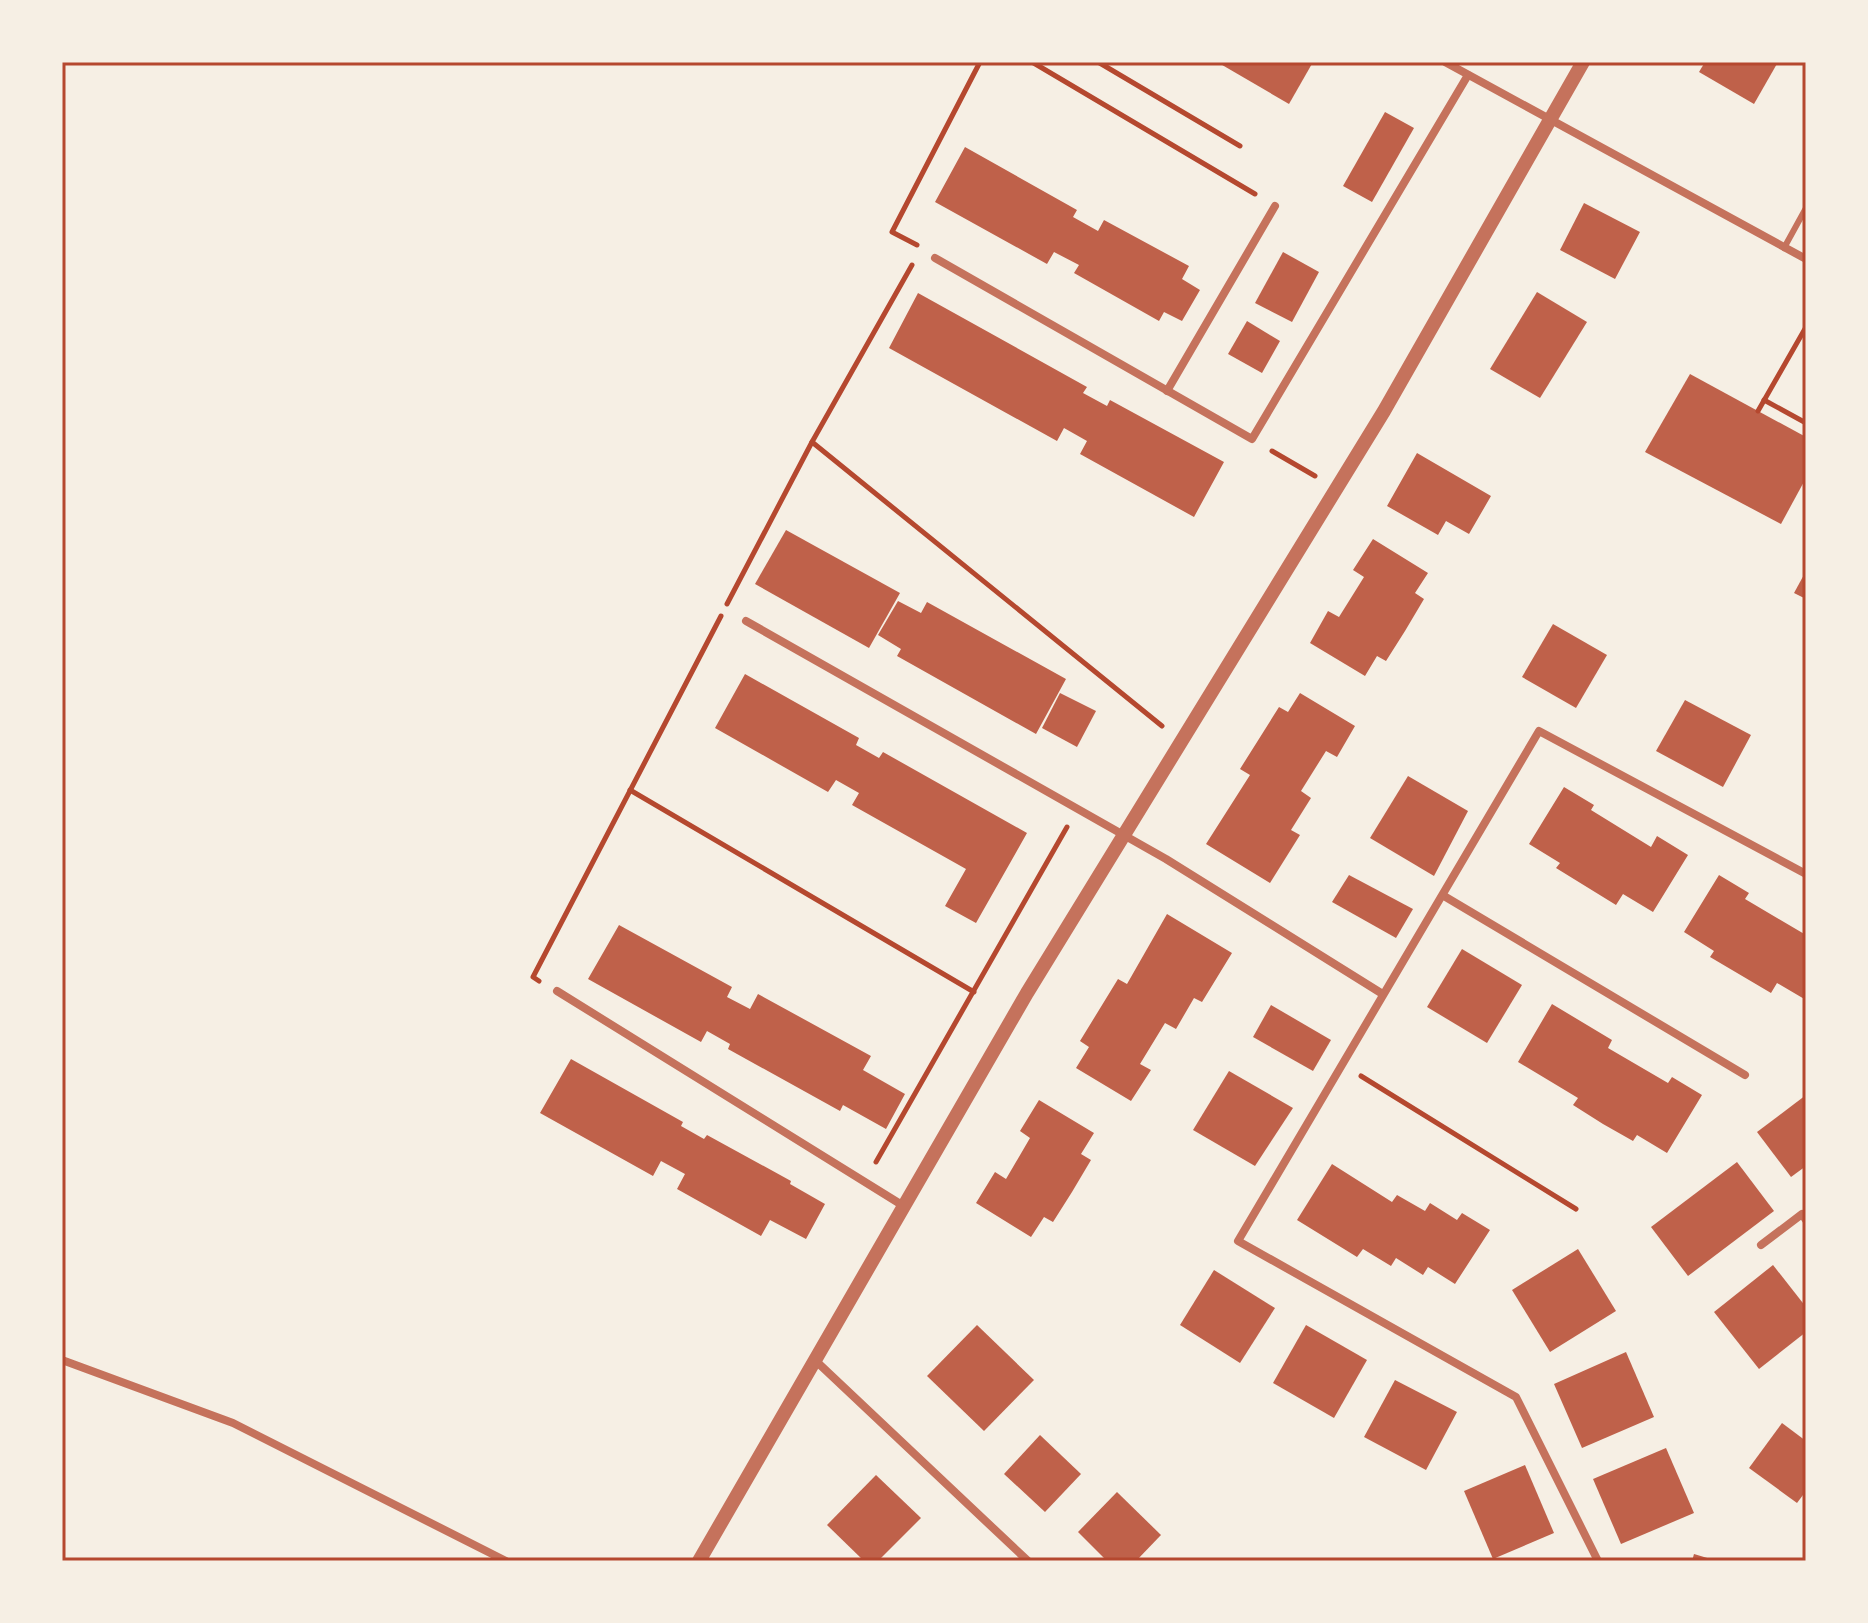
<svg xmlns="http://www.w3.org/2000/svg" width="1868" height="1623" font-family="'Varela Round',sans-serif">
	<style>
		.building { fill: #bf614a }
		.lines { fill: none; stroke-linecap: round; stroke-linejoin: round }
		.path { stroke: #b5482f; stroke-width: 5 }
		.service { stroke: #c5725c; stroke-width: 6 }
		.minor { stroke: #c5725c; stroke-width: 8 }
		.tertiary { stroke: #c5725c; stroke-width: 14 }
		.neatline { fill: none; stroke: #b5482f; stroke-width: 3 }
	</style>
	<rect width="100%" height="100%" fill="#f6efe4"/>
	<!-- building -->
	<g class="building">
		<polygon points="1217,62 1313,62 1289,104"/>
		<polygon points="1705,62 1778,62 1754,104 1699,72"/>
		<polygon points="1385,112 1414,128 1372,202 1343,186"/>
		<polygon points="965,147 1077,210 1073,217 1098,231 1104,220 1189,266 1182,279 1200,290 1182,321 1164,312 1159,321 1074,273 1079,265 1054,252 1047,264 935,202"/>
		<polygon points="1584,203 1640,232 1615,279 1560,250"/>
		<polygon points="1283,252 1319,272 1292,322 1255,303"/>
		<polygon points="1537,292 1587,322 1540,398 1490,369"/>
		<polygon points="918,293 1087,387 1083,393 1107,406 1110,400 1224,462 1194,517 1080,454 1087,441 1064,428 1057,441 889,348"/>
		<polygon points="1247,321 1280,341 1262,373 1228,354"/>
		<polygon points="1690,374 1806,437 1806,478 1781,524 1645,452"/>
		<polygon points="1417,453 1491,496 1469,534 1446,521 1438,535 1387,506"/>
		<polygon points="786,530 900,593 869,648 755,584"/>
		<polygon points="1373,539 1428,573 1415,593 1424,599 1405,631 1386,661 1377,656 1365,676 1310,643 1328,611 1339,617 1364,577 1353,570"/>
		<polygon points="1806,571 1806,599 1794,593"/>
		<polygon points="898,601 921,613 927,602 1066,679 1036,734 897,656 901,649 878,635"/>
		<polygon points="1553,624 1607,655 1576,708 1522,677"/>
		<polygon points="745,674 859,738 856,745 879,758 883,752 1027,833 976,923 945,906 966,869 852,805 859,793 836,780 828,792 715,728"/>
		<polygon points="1060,693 1096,711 1077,747 1042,728"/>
		<polygon points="1300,693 1355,726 1337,757 1326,751 1301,791 1311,798 1291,830 1300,835 1270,883 1206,844 1250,775 1240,769 1279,707 1288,712"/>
		<polygon points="1685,700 1751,735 1723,787 1656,751"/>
		<polygon points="1408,776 1468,811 1434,876 1370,838"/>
		<polygon points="1564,787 1594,805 1591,810 1651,847 1657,836 1688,855 1653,912 1623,894 1616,905 1556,868 1560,863 1529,844"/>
		<polygon points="1349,875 1413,909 1396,938 1332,902"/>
		<polygon points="1719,875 1749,893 1745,899 1806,935 1806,1000 1777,983 1771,993 1710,957 1714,951 1684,932"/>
		<polygon points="1167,914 1232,953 1202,1002 1194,998 1176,1029 1165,1023 1140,1064 1151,1070 1131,1101 1076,1068 1089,1047 1080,1041 1118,979 1127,984"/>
		<polygon points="619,925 732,987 727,997 750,1009 758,994 871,1056 863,1070 905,1094 886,1129 843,1105 840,1111 728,1049 730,1044 707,1031 701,1042 588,979"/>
		<polygon points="1462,949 1522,985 1487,1043 1427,1007"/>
		<polygon points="1552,1004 1612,1040 1608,1048 1668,1083 1672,1077 1702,1095 1667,1153 1637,1135 1633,1141 1603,1124 1573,1105 1578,1098 1518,1062"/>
		<polygon points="1271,1005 1331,1040 1313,1071 1253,1037"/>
		<polygon points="571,1059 683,1122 681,1126 704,1139 707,1135 791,1181 790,1184 825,1204 806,1239 770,1220 761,1236 677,1189 685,1174 661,1161 653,1176 540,1113"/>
		<polygon points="1229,1071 1293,1108 1255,1166 1193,1130"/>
		<polygon points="1806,1095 1806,1166 1791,1177 1757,1132"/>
		<polygon points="1039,1100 1094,1133 1081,1154 1091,1160 1072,1192 1053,1222 1044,1217 1031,1237 976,1203 995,1172 1006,1179 1030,1138 1020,1131"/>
		<polygon points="1737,1162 1774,1211 1688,1276 1651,1227"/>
		<polygon points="1332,1164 1392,1202 1397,1195 1425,1211 1430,1203 1457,1220 1462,1213 1490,1230 1455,1284 1428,1267 1423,1275 1396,1258 1391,1266 1363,1249 1357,1257 1297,1220"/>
		<polygon points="1578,1249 1616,1311 1550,1352 1512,1290"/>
		<polygon points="1773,1265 1806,1307 1806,1332 1759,1369 1714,1312"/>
		<polygon points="1214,1270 1275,1308 1240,1363 1180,1325"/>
		<polygon points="977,1325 1034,1380 984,1431 927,1376"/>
		<polygon points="1306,1325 1367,1360 1334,1418 1273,1383"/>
		<polygon points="1626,1352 1654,1417 1582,1448 1554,1384"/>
		<polygon points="1395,1380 1457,1412 1426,1470 1364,1437"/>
		<polygon points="1782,1423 1806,1441 1806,1491 1797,1503 1749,1468"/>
		<polygon points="1040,1435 1081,1474 1045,1512 1004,1474"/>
		<polygon points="1666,1448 1694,1513 1621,1544 1593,1479"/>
		<polygon points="1525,1465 1554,1533 1493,1559 1464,1491"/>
		<polygon points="876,1475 921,1518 878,1561 864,1561 827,1525"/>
		<polygon points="1117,1492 1161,1535 1136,1561 1107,1561 1078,1532"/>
		<polygon points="1694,1554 1714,1560 1714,1561 1692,1561"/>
	</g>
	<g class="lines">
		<!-- path -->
		<g class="path">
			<polyline points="1032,62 1255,194"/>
			<polyline points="1098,62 1240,146"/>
			<polyline points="917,245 892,232 980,62"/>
			<polyline points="1764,400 1806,423"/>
			<polyline points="1758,411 1806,327"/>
			<polyline points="812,442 1162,726"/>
			<polyline points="1272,451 1315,476"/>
			<polyline points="727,604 812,442 912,265"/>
			<polyline points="630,790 974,992"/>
			<polyline points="539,981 533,977 721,616"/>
			<polyline points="1361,1076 1576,1209"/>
			<polyline points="876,1162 1067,827"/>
		</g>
		<!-- service -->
		<polyline class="service" points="1784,248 1806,208"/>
		<!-- minor -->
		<g class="minor">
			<polyline points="1445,62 1806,259"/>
			<polyline points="935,258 1252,439 1468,75"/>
			<polyline points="1167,391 1275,206"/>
			<polyline points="746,621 1166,859 1381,993"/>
			<polyline points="1444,896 1745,1075"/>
			<polyline points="557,991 902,1205"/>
			<polyline points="1761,1245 1802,1214 1806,1220"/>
			<polyline points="62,1360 233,1423 506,1561"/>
			<polyline points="817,1362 1028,1561"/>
			<polyline points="1598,1561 1516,1397 1238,1241 1539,731 1806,874"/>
		</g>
		<!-- tertiary -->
		<polyline class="tertiary" points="699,1561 1027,993 1384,411 1583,62"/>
	</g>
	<!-- border -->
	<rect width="1868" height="1623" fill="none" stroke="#f6efe4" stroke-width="128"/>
	<rect x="64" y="64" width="1740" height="1495" class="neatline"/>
</svg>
